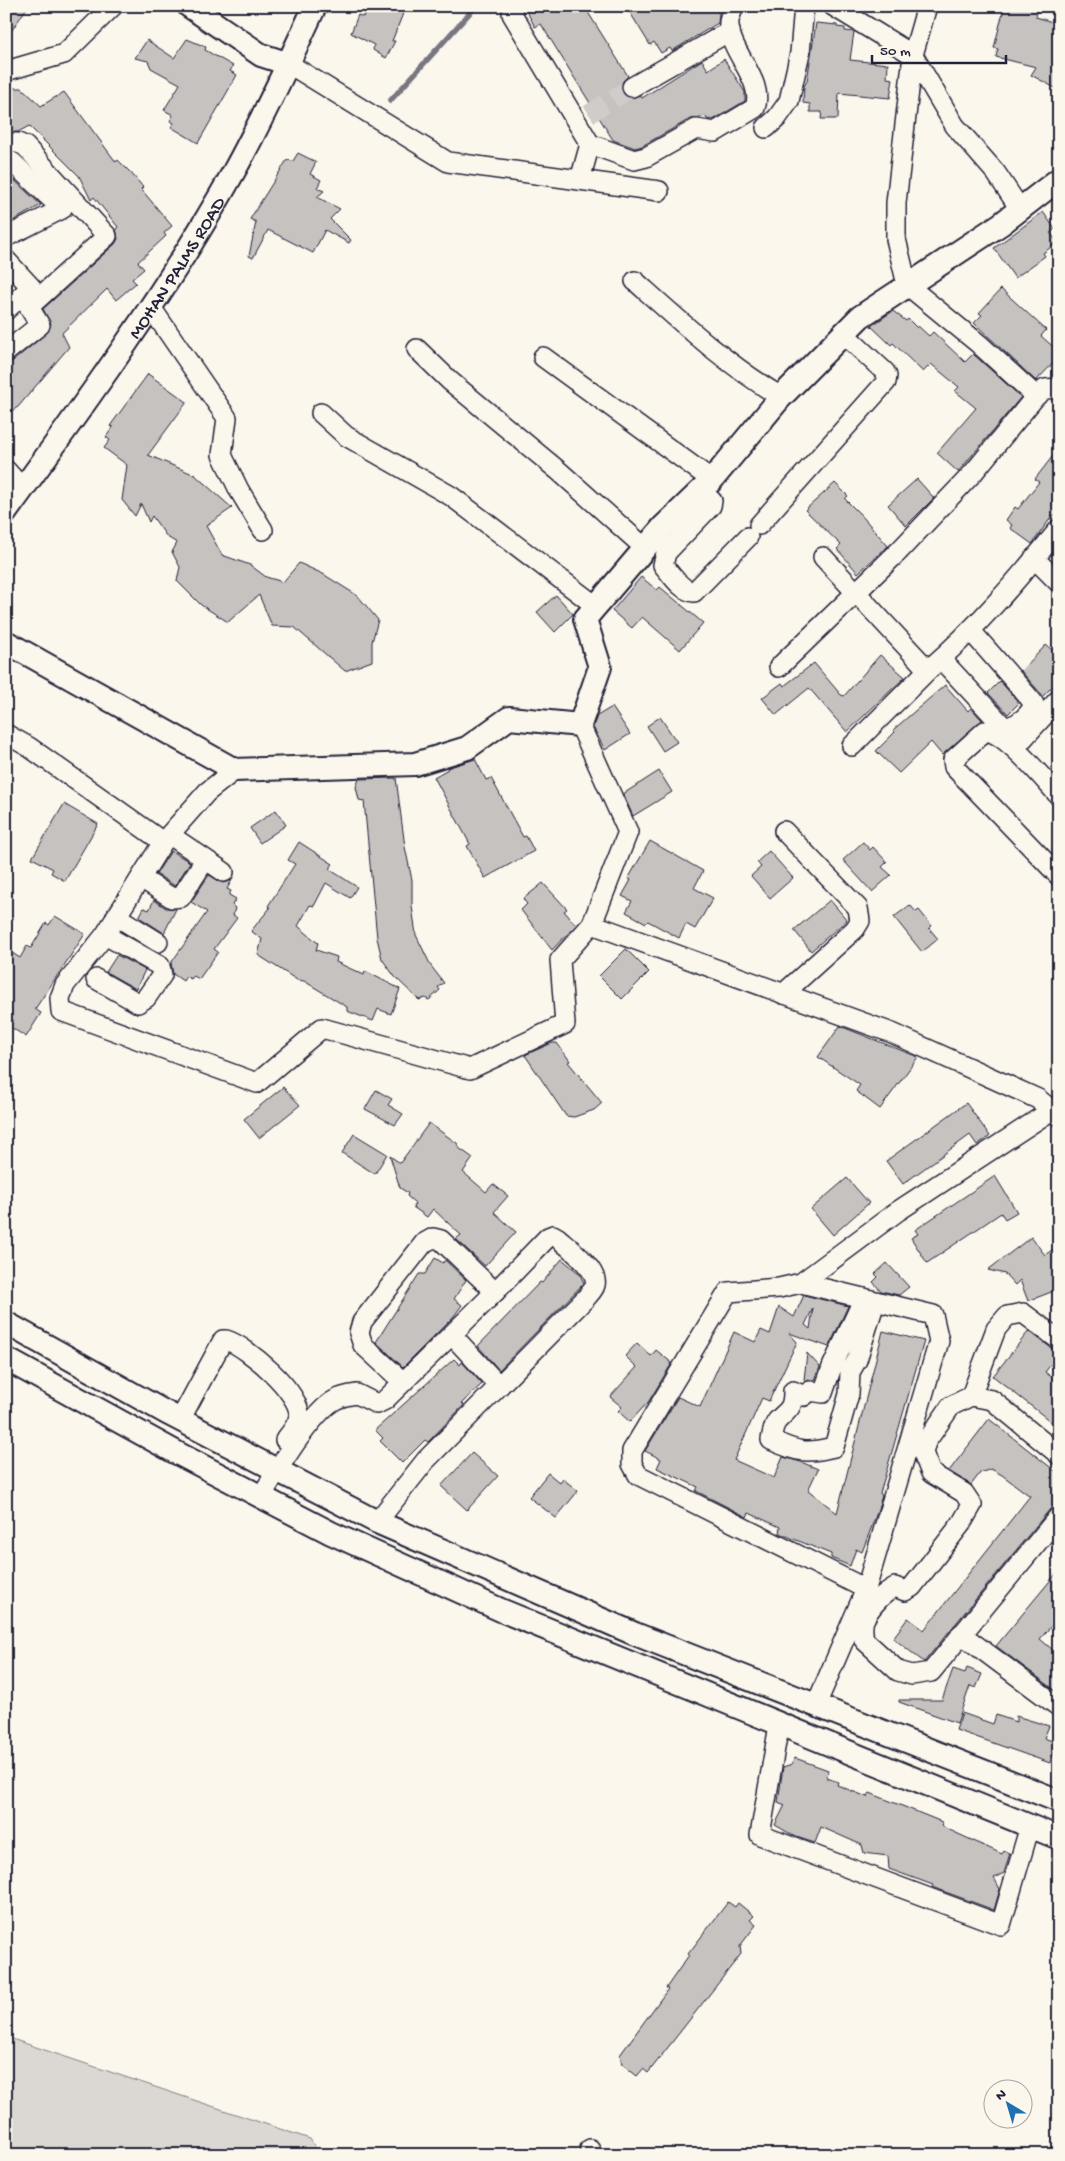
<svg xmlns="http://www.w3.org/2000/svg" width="1065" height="2161" font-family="'Gochi Hand',sans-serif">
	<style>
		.green { fill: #dbd8d3; stroke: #7e7d87 }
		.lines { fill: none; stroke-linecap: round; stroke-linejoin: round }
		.stream { stroke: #787681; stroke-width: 5.5 }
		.building { fill: #c6c2c0; stroke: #22223b; fill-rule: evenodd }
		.minor-tunnel { stroke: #d0ccc9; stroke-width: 19; stroke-dasharray: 19 9; stroke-linecap: butt }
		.minor-casing { stroke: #22223b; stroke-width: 22 }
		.tertiary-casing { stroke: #22223b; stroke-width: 26 }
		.minor { stroke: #fbf7ec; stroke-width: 19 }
		.tertiary { stroke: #fbf7ec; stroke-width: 22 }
		.labels { text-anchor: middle; stroke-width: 4; stroke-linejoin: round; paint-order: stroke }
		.street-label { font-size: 19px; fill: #22223b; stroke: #fbf7ec }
	</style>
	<rect width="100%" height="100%" fill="#fbf7ec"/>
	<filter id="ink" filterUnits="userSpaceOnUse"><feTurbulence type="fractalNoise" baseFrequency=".02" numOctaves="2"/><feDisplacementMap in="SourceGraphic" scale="10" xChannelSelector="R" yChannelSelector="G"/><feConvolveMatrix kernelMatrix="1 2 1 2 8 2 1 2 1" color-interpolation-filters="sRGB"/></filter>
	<g filter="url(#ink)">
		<!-- green -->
		<polygon class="green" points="6,2037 310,2139 320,2155 6,2155"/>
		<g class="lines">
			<!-- stream -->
			<polyline class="stream" points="390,101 476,6"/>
		</g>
		<!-- building -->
		<g class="building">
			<polygon points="6,6 28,6 6,39"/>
			<polygon points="368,6 406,6 392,41 395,41 386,58 373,50 374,45 351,33 358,15 363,17"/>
			<polygon points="524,6 584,6 628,76 623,81 621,86 623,93 627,97 632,98 640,95 642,98 702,60 708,70 724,59 745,92 745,101 713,120 707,119 705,116 700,118 690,119 642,146 635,148 613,140 541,24 535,27"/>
			<polygon points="626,6 714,6 719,14 718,23 672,51 670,48 661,53 654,42 650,45"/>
			<polygon points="1007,6 1038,6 1036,17 1049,21 1059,26 1059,90 1031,75 1036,67 996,57 998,49 994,48 1004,8 1007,9"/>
			<polygon points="816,23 837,25 837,27 845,28 845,31 854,32 850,60 888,64 887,78 893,79 890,98 839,93 838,119 821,119 822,112 810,112 810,104 803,103 804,86 807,81"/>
			<polygon points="187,39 206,47 205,50 233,66 230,71 237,75 198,143 171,127 174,123 170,121 173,115 164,110 180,84 151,68 148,61 135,58 147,40 174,58"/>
			<polygon points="6,88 22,88 41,106 64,92 116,162 118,160 131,173 143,187 141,189 172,226 164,233 166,236 138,262 144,269 132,279 136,283 116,300 107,289 62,333 69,347 18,407 6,414 6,363 13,361 47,333 51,324 43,309 115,244 118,239 116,229 118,227 94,197 91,200 79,176 29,126 18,132 6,132"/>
			<polygon points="298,153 316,162 310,174 321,180 317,188 324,191 317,197 340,209 330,219 351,240 349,243 325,230 313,253 268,230 253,258 249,256 256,222 250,219 287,160 293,161"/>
			<polygon points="14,180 41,205 11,222 6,216 6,185"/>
			<polygon points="1043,212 1055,229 1050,233 1058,242 1043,253 1045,256 1015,278 994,248"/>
			<polygon points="1001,289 1046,330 1041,336 1059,352 1059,357 1036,381 974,323 982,315 979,313"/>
			<polygon points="893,311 906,321 908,319 917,328 918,326 929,336 933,332 965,362 973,354 1021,397 958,472 937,453 976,408 955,391 959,387 931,364 923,372 893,343 891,345 871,326"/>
			<polygon points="148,374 187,402 148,455 195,475 232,508 206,526 222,555 250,565 266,577 283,582 299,563 323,574 358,596 378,620 372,642 372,661 345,671 294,627 272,626 259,595 228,622 201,605 177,581 180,567 172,552 177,543 167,537 152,516 149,522 141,504 135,516 122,500 127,465 104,448 110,440 106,437 113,427 110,426"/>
			<polygon points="1059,448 1059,518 1053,515 1032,544 1010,528 1012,525 1006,520 1015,507 1018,509 1039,482 1035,479"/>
			<polygon points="917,479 934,498 906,526 888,505"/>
			<polygon points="835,483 848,496 845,499 862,516 888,546 858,573 837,549 841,545 805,510"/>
			<polygon points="641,577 657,590 660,587 703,623 680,650 642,617 632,628 612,611"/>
			<polygon points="556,595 573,614 555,632 537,612"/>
			<polygon points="1046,645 1059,656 1059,680 1043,696 1021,671"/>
			<polygon points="880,655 905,677 847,732 809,688 776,715 762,698 782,683 784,686 814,663 841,695 844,696"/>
			<polygon points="1000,681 1019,703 1008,714 988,693"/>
			<polygon points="945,685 968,711 971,708 982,720 942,755 931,742 899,773 876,751 895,732 893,730"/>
			<polygon points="612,707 630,734 605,750 593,727 597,716"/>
			<polygon points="660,717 677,742 663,751 647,726"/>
			<polygon points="475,759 486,780 491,778 523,837 526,836 534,851 485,878 467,846 470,844 434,777 448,769 447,768"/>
			<polygon points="659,771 672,792 633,816 623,794"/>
			<polygon points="396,778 405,847 412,880 412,906 416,935 431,966 444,983 438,987 440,990 429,1000 425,998 419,1000 395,977 382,959 377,938 364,801 359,800 356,787 359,779"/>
			<polygon points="64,804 98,824 65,881 51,873 53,869 32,858"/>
			<polygon points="276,810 286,825 260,843 250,828"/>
			<polygon points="650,841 703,871 694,888 713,898 695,929 686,924 679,938 648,921 646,923 626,912 632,901 622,896 631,880 628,879"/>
			<polygon points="299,842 333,864 329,869 357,887 350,898 326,883 314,906 310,905 298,926 318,943 316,950 337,957 336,962 364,975 365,971 400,989 391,1014 378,1009 373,1021 347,1011 347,1007 304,981 297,980 258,955 262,939 251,931 270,908 268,906 295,864 288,860"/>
			<polygon points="863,842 870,850 873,847 887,862 882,867 891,875 872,892 843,860"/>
			<polygon points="171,851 190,862 175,886 156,874"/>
			<polygon points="769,851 793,878 770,898 751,876 761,867 757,862"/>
			<polygon points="209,875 223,883 232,880 227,889 231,891 229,895 236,899 232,905 235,908 233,915 237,918 214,949 218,952 199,979 194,976 191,979 186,976 183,981 173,974 171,963 207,912 191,902"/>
			<polygon points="543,883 567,909 564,911 576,925 552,950 521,910 527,904 523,899"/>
			<polygon points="154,900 166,908 176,909 164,933 139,917 144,908 149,910"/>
			<polygon points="830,900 847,920 811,951 794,930"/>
			<polygon points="910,905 916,912 919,910 932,926 929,928 938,939 922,952 894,917"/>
			<polygon points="55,916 85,934 35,1009 41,1013 26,1037 6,1024 6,949 20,958 27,946 31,948 46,923 49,925"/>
			<polygon points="626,949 649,972 622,999 599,976"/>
			<polygon points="117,955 145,970 136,989 106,972"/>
			<polygon points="840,1026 918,1057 880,1109 856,1091 860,1085 818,1057"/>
			<polygon points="552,1043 557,1043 570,1061 568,1062 602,1103 594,1110 574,1117 566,1116 525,1055"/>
			<polygon points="283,1087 300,1105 259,1138 244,1119"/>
			<polygon points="376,1090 392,1099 388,1105 403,1114 395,1125 365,1109"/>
			<polygon points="966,1103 990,1136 977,1145 970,1135 903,1184 886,1161"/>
			<polygon points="429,1123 458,1144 459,1148 473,1158 463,1172 486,1192 493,1184 508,1196 494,1212 516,1232 485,1266 456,1239 461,1235 433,1209 427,1217 413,1207 415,1203 407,1196 408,1193 400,1188 390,1156 400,1163"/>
			<polygon points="354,1134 387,1154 375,1174 342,1153"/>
			<polygon points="995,1176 1017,1212 1005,1219 1001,1213 927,1263 911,1238 918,1234 915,1230"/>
			<polygon points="847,1178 869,1203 833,1235 811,1209"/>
			<polygon points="1031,1237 1045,1255 1059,1245 1059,1289 1028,1301 1020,1280 1015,1285 1005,1274 988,1270"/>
			<polygon points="435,1258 443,1263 445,1260 466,1280 454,1299 462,1305 454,1316 403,1367 376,1342 419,1274 425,1274"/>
			<polygon points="562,1259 580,1274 584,1283 499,1370 478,1346 540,1282 542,1283"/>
			<polygon points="887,1263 909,1287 899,1295 881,1291 873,1282 878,1277 875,1274"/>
			<path d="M804,1295L848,1306L829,1347L789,1333L797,1342L769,1401L762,1398L734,1460L774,1478L783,1457L801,1462L818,1469L808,1490L837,1513L883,1331L924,1341L880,1493L882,1496L875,1518L862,1552L856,1549L850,1566L831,1558V1554L779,1533L780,1527L749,1513L747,1517L696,1491L698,1487L657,1468L661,1459L645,1451L678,1397L700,1407L734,1332L755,1342L761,1330L770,1334L779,1307L794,1317ZM813,1308L810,1329L805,1325Z"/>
			<polygon points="1029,1331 1059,1354 1045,1372 1059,1383 1059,1428 993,1376"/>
			<polygon points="637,1343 651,1356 656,1350 672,1363 649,1401 630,1422 618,1411 622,1407 610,1397 637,1367 625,1356"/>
			<polygon points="807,1353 820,1367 815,1380 804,1380"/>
			<polygon points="454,1359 460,1365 462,1362 482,1384 462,1403 464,1405 428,1442 425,1440 402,1463 380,1441 383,1438 375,1430"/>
			<polygon points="989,1419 1059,1474 1059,1501 1050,1509 924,1662 893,1638 908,1618 924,1630 1030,1496 1002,1475 991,1469 980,1473 971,1485 949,1471"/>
			<polygon points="472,1453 498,1476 467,1510 441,1486"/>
			<polygon points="548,1473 560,1483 563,1479 578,1491 556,1518 529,1497"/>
			<polygon points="1059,1570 1059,1617 1040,1639 1059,1655 1059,1693 996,1646"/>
			<polygon points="967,1668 982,1674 976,1688 970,1686 957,1723 899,1702 899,1700 942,1700 953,1669 965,1673"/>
			<polygon points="962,1713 993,1724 996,1715 1016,1722 1016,1716 1049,1726 1044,1738 1058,1743 1050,1763 956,1730"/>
			<polygon points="795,1758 828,1770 827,1778 838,1782 837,1785 867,1797 870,1793 942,1822 943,1827 1002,1854 1004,1851 1010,1853 1004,1873 994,1878 1000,1889 994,1910 932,1887 933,1885 889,1869 888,1856 864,1853 862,1845 821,1827 815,1843 796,1837 775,1825 785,1805 778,1802 783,1767 792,1764"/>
			<polygon points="728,1902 735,1907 738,1903 754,1916 750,1920 756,1925 740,1946 741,1954 648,2073 643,2069 637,2076 622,2064 620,2055 668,1989 666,1988 689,1955 688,1954"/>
		</g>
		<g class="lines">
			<!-- minor-tunnel -->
			<polyline class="minor-tunnel" points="589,114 632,87"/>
			<!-- minor casing -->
			<g class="minor-casing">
				<g id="minor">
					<path d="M513,6L512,14L590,144L634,160L646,157L696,129L715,132L755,108C765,81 730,53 729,25C728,19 732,12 734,6"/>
					<polyline points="833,6 913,55 896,203 896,239 907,285 979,344 1036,396 1045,389 1059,388"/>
					<polyline points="927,6 913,55 955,126 996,173 1020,209"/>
					<polyline points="289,64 448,162 659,191"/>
					<polyline points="6,71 64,54 113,6"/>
					<polyline points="632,87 730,31"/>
					<polyline points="766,128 777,118 789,101 800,53 804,6"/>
					<polyline points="6,143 18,143 25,146 107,236 31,305 30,309 40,325 6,352"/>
					<polyline points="6,163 12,162 62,209 6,237"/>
					<polyline points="580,180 590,144"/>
					<polyline points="6,260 31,287 6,310"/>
					<path d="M635,281C683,324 726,364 781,397"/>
					<polyline points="150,306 227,418 222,455 239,490 263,530"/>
					<polyline points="417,349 450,381 560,472 645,548"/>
					<polyline points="543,357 712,480"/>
					<polyline points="321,413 346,436 451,496 596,606"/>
					<polyline points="6,470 23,489"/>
					<path d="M701,491L712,501L711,506L666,553L663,565C671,574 681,591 694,592L748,537"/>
					<polyline points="759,525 886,382 887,376 885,372 843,333"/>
					<path d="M823,557L928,670C977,628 1018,579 1059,529"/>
					<polyline points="1034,558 1059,583"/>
					<path d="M941,659L1003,726L1008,727C1019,724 1030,715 1034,704L1032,701L971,631"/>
					<polyline points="779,667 900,550 973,473 1036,396"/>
					<polyline points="580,725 628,832 592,924 892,1033 1038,1099 1059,1116"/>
					<polyline points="6,734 29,747 163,842"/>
					<polyline points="852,746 928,670"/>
					<polyline points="1012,746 1019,743 1059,699"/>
					<polyline points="235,770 207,792 163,842 105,935 65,985 60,998 61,1011 257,1083 322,1028 470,1069 565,1024 560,960 592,924"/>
					<path d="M1059,796C1044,780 1006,732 985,731L953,760L954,767L1059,876"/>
					<polyline points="170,835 224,872"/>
					<polyline points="141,878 172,898 181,897 205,860"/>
					<polyline points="116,916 158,942"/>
					<polyline points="96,979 138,1003 146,998 162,975 160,966 105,935"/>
					<polyline points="783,994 855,929 860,921 858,908 784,831"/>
					<polyline points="801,1283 779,1288 728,1292 632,1451 632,1464 638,1475 866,1589 939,1341 933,1315 801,1283 898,1211 1052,1110"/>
					<path d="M864,1298L832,1367L823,1393L810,1391L804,1396L793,1391C793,1410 788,1409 777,1421C773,1426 772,1435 771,1440C797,1452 806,1454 834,1447L849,1394L850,1372L857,1360L875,1302"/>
					<polyline points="452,1335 499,1386"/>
					<polyline points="403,1382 363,1345 359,1333 362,1322 424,1243 433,1238 441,1240 495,1292"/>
					<polyline points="971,1396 996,1329 1007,1316 1023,1313 1059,1340"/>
					<path d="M180,1420L223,1340H226C247,1346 301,1393 299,1416C298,1424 290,1434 285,1440"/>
					<path d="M1059,1455L992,1400L971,1396L951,1406L926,1442L923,1453L931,1473L964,1493L972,1505L961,1524L912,1587L905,1591L895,1587C883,1593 870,1607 864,1620C862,1626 863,1634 864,1640L898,1671L912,1675L931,1672L1059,1516"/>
					<path d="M261,1497C274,1474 313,1411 335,1400C342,1396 350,1395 357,1394L377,1404L385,1400L495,1292L548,1237L553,1235L558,1238C568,1247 599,1270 595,1285C594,1290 588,1295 586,1298L426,1460L377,1522"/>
					<polyline points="961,1634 1059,1707"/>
					<polyline points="816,1705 866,1589"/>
					<polyline points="779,1725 760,1835 1001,1925 1030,1826"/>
					<polyline points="590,2149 593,2155"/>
				</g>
			</g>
			<!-- tertiary casing -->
			<g class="tertiary-casing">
				<g id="tertiary">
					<polyline points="189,6 261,55 289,64"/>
					<path id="s1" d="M6,512C86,402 167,291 233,173C263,119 289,62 315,6"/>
					<polyline points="6,642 235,770 415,764 467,748 509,718 580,725 600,667 585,619 663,527 712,480 781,397 860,317 1001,224 1059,179"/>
					<polyline points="6,1323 165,1412 377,1522 635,1634 1059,1801"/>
					<polyline points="6,1359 177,1453 331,1533 503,1611 1059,1838"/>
				</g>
			</g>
			<!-- minor -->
			<use href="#minor" class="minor"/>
			<!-- tertiary -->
			<use href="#tertiary" class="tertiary"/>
		</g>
	</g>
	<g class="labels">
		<!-- street labels -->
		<g class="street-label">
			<text dy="7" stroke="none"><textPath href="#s1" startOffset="298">MOHAN PALMS ROAD</textPath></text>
		</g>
	</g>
	<!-- margin -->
	<rect width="1065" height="2161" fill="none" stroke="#fbf7ec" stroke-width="25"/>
	<rect x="12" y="12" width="1040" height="2136" fill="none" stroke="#22223b" stroke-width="2" filter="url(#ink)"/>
	<!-- north arrow -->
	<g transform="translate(1008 2104) rotate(322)"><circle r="24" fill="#fbf7ec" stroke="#a4a2a5"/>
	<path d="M0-4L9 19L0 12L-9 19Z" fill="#1f6fb2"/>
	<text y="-8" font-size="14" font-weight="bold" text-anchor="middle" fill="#22223b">N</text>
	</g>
	<!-- scale -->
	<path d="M872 55v8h134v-8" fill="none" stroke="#22223b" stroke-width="2.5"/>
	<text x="880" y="55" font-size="15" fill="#22223b" stroke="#fbf7ec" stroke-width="4" paint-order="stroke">50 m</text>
</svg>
